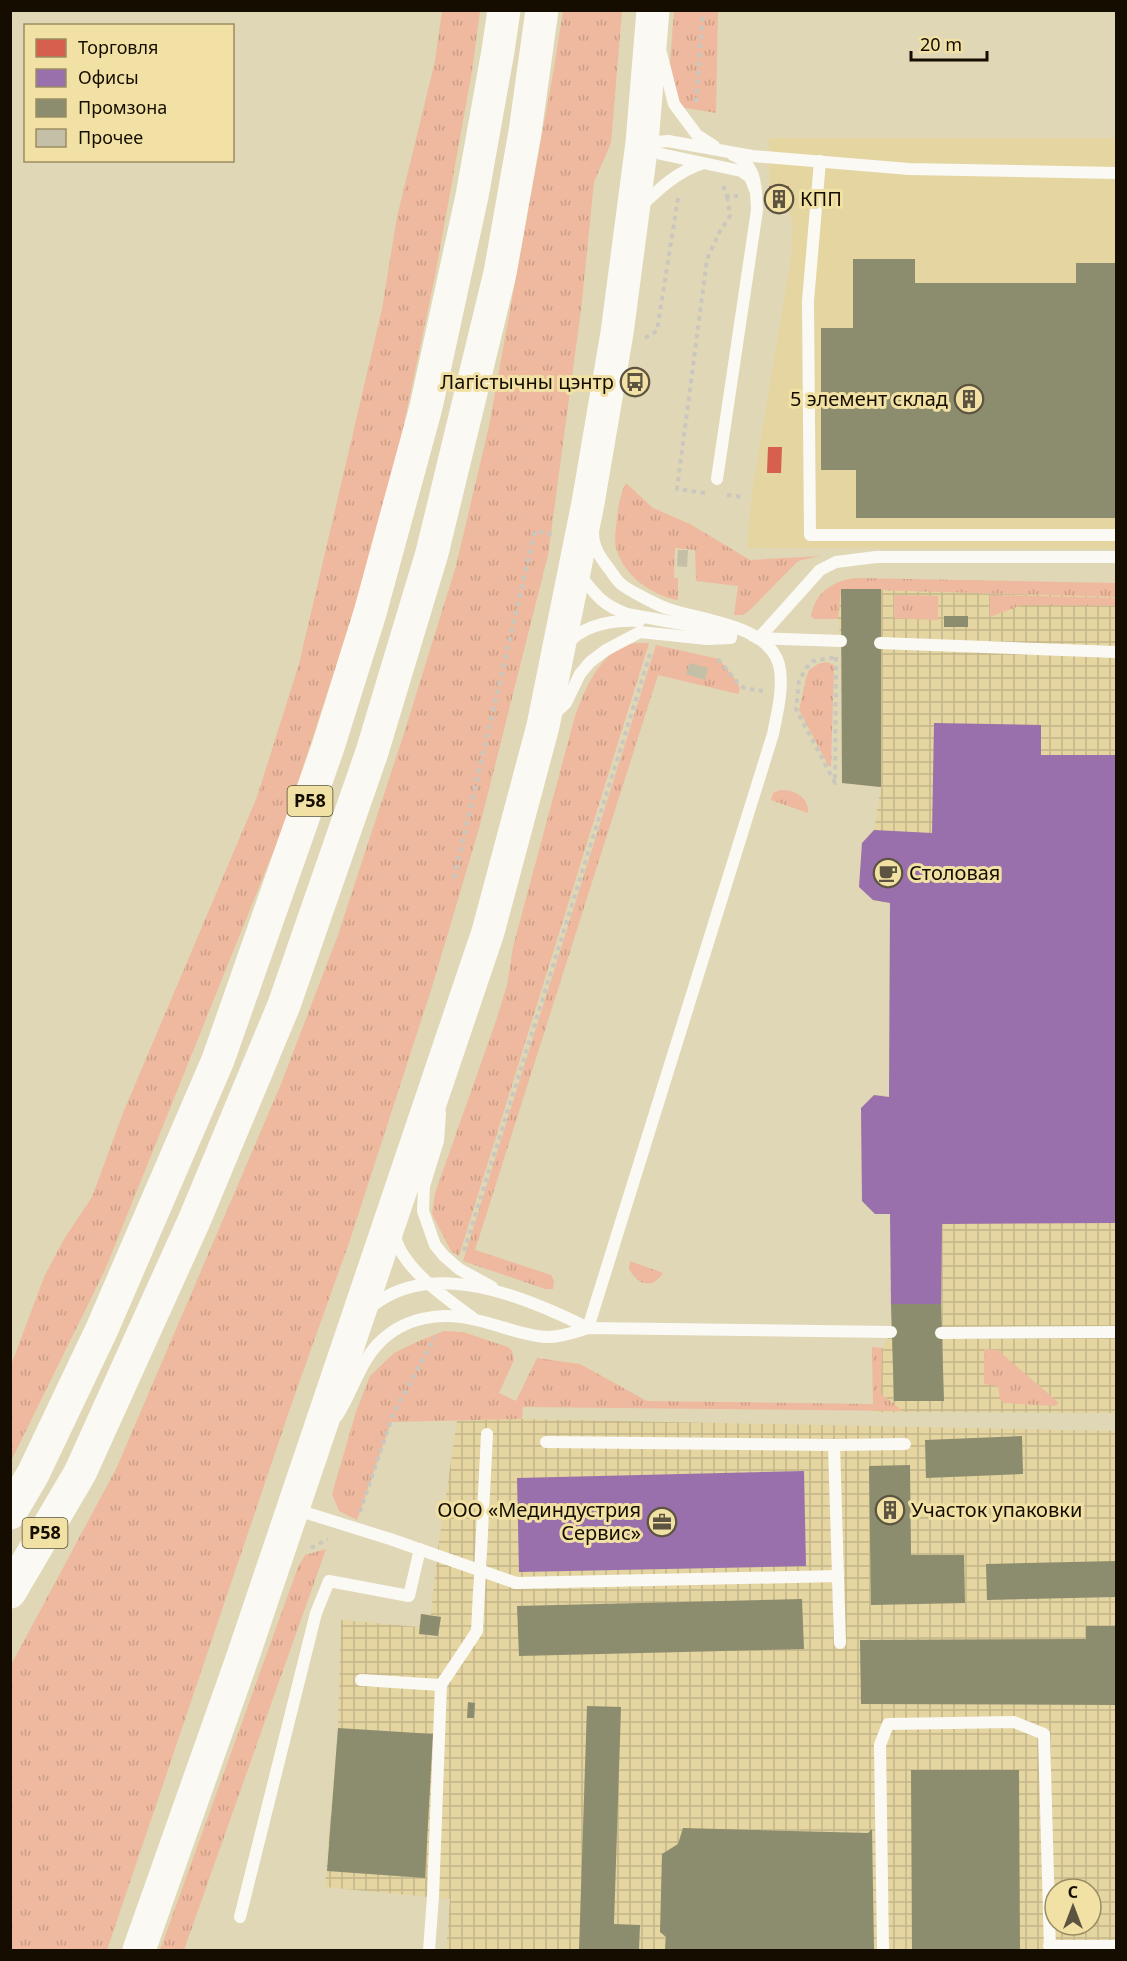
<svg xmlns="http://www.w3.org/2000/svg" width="1127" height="1961" font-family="'Noto Sans',sans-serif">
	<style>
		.built { fill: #e4d5a1 }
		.industrial { fill: url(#industrial-grid); fill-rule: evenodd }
		.grass { fill: url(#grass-tufts) }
		.shops { fill: #d6604d }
		.offices { fill: #9970ab }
		.industry { fill: #8c8c6e }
		.building { fill: #c3c0a7 }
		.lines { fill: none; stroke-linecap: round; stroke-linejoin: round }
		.path { stroke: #cac8be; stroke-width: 4; stroke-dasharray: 4.5 4.5; stroke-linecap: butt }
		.lane { stroke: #faf9f4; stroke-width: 12 }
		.secondary { stroke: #faf9f4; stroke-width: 33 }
		.highway { stroke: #faf9f4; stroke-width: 33 }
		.labels { text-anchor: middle; stroke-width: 6; stroke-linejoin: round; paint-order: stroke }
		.shield { fill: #f2e1a4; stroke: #574d31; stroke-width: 1.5 }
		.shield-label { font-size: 18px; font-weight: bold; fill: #150e00 }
		.poi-label { font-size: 20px; fill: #150e00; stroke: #f2e1a4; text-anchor: start }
	</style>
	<defs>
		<pattern id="industrial-grid" width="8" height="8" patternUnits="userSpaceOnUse" patternTransform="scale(1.5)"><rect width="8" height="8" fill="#e4d5a1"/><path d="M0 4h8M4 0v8" fill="none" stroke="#c3b689"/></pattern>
		<pattern id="grass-tufts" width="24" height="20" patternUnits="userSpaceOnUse" patternTransform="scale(1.5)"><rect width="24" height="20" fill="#eeb99e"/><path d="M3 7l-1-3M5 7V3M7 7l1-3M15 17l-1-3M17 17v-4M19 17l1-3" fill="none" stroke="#cb9e86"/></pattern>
	</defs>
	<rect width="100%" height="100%" fill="#e0d7b6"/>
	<!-- built -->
	<polygon class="built" points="769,138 1116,138 1116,549 747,548 752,493 791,259 793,225 789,211 770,211"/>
	<!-- industrial -->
	<g class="industrial">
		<polygon points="841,589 1116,597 1116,1413 874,1412 872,1347 883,1348 891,1332 890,1214 875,1214 862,1201 861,1108 874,1095 889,1096 890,904 873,900 859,887 862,843 874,830 881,787 842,783 841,641 838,619"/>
		<path d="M522,1419L1116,1431V1950H446L450,1899L325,1887L338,1728L341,1620L419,1627L421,1614L431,1615L437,1555L457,1421ZM1055,1889H1091V1925H1055Z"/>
	</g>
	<!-- grass -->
	<g class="grass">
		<polygon points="442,11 480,11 472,71 436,271 384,520 284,825 105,1270 11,1461 10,1368 44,1277 64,1239 92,1197 123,1113 257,797 299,664 382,309 397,217 435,61"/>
		<polygon points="563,11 622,11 611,143 594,182 581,310 548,555 480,825 432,987 350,1240 294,1397 107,1950 11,1950 11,1665 117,1467 281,1084 338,935 406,727 456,566 489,426 554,68"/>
		<polygon points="674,11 718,11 716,113 680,107 670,64"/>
		<path d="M626,483L653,508L690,524L750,560L820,556L798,561L750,610L743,615H734L738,586L696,581L695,550L675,548L674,578H678V600C651,595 624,576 616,548C614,539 616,528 617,519C618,506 620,495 626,483Z"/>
		<path d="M855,578L1116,583V597L841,589L838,619H814L811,616C815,593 832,581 855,578Z"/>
		<polygon points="894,595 938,596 938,620 894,618"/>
		<polygon points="990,595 1116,598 1116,606 1022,605 990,617"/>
		<path d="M636,643H649L459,1256L451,1251L432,1214L435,1193L496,1021L507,985L513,947L575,716C586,687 601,648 636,643Z"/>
		<polygon points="656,645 719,659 738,683 740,689 738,694 658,675 475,1250 551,1275 554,1281 553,1289 545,1289 463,1261"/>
		<polygon points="827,662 834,665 831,767 828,765 799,710 806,678 809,670 818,664"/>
		<path d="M780,790C795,790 809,797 808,813L771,800L773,793Z"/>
		<path d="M630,1261L663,1273C652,1290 638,1285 629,1269Z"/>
		<polygon points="444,1331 463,1332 508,1347 512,1351 514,1360 499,1393 516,1401 537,1358 580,1364 647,1401 873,1404 872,1347 882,1348 881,1394 903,1411 523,1407 522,1419 391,1422 357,1520 339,1511 332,1494 356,1412 370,1376 394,1353 419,1341"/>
		<polygon points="984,1349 998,1350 1059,1403 1055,1406 1005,1403 1000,1400 998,1386 984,1384"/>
		<polygon points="326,1549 184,1950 160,1950 298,1567 305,1555"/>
	</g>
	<!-- shops -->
	<g class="shops">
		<polygon points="769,186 789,186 789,211 770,211"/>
		<polygon points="768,447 782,447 781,473 767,473"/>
	</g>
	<!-- offices -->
	<g class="offices">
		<polygon points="934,723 1041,725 1041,755 1116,755 1116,1223 942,1224 941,1304 891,1304 890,1214 875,1214 862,1201 861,1108 874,1095 889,1097 890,903 873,900 859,887 862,843 874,830 932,833"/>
		<polygon points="804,1471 806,1566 519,1572 517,1478"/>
	</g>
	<!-- industry -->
	<g class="industry">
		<polygon points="853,259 915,259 915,283 1076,283 1076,263 1116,263 1116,518 856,518 856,470 821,470 821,328 853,328"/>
		<polygon points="841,589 881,589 881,787 842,783"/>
		<rect x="944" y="616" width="24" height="11"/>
		<polygon points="891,1304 941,1304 944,1401 894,1401"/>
		<polygon points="1022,1436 1023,1474 926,1478 925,1440"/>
		<polygon points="910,1465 911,1555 964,1555 965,1603 871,1605 869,1466"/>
		<polygon points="1116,1561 1116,1597 987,1600 986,1564"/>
		<polygon points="802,1599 804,1649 519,1656 517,1606"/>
		<polygon points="421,1614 441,1617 438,1636 419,1634"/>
		<polygon points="1086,1626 1116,1626 1116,1705 861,1704 860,1640 1086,1639"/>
		<polygon points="468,1702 475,1703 474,1718 467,1718"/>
		<polygon points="587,1706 621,1707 614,1924 640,1925 639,1950 579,1950"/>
		<polygon points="338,1728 433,1734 425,1878 327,1871"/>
		<polygon points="911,1770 1019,1770 1020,1950 912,1950"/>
		<polygon points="683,1828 868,1833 872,1829 874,1950 665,1950 666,1937 660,1932 662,1854 678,1844"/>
	</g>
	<!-- building -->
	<g class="building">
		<polygon points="678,550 688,550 687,567 677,566"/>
		<polygon points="690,663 708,668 705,680 686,674"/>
	</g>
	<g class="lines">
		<!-- path -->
		<g class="path">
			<polyline points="696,102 703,10"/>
			<polyline points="723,186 727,196 738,196"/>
			<polyline points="645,338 657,331 678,198"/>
			<polyline points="705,493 677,489 707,259 719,233 730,216 727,196"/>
			<polyline points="727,495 743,497"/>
			<polygon points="836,657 835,783 796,709 799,681 806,668 813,661"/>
			<polyline points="718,659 738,683 744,688 763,691"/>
			<polyline points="454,878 535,531 552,534"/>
			<polyline points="464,1251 651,651"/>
			<polyline points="360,1512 393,1414 435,1337"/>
			<polyline points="311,1548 328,1539"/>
		</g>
		<!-- lane -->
		<g class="lane">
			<polyline points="661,53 674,104 697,135 714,146"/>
			<polyline points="820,161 808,301 810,535 1116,535"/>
			<polyline points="756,192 750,177 741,171 661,154 642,143 668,141 752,156 909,169 1116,173"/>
			<path d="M640,207C658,190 678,171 701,164"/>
			<path d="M717,479L757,210C756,188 757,164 733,155"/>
			<path d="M579,574C596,595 601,604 627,614L732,633"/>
			<polyline points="753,636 760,637 820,570 836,562 876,557 1116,557"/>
			<polyline points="757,638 841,641"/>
			<polyline points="880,643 1116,652"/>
			<path d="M567,644C585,624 613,620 639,621"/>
			<polyline points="554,714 566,703 580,674 590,662 606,650 640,632 707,639 731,638"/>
			<polyline points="440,1113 438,1141 424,1186 423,1211 435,1245 444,1256 459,1269 492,1287"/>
			<path d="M394,1231C398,1266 446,1298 473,1318"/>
			<path d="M370,1308C430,1256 526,1297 588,1328"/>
			<path d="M588,1328L773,734C777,714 783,691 780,670C774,624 700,621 666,608C657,605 628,590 621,584C617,581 613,574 610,570C601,558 593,548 593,533"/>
			<polyline points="941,1333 1116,1332"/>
			<path d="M337,1416C352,1393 359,1364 378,1344C403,1317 442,1311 476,1320C500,1325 523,1336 548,1337C562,1337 575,1332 588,1328L891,1332"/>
			<polyline points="546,1442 834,1445 905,1444"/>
			<polyline points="834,1445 840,1643"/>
			<polyline points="294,1509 390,1539 516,1583 838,1576"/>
			<polyline points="361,1680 441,1685 477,1631 487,1434"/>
			<polyline points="240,1917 316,1613 329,1581 409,1596 420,1549"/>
			<polyline points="1049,1946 1116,1946"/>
			<polyline points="429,1950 433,1897 441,1685"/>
			<polyline points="883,1950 880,1745 888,1724 1014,1722 1044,1734 1050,1950"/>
		</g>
		<!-- secondary -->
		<polyline class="secondary" points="139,1950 242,1659 488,932 543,726 588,503 617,333 642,143 653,10"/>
		<!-- highway -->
		<g class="highway">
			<polyline points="10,1513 33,1474 102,1329 218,1060 328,747 370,613 426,407 472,196 498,51 504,10"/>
			<polyline points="10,1592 80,1473 194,1221 284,1005 372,752 432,553 500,273 525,132 542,10"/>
		</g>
	</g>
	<!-- icons -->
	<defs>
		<g id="building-ring" transform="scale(1.5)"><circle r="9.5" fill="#f2e1a4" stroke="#5c5440" stroke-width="1.5"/><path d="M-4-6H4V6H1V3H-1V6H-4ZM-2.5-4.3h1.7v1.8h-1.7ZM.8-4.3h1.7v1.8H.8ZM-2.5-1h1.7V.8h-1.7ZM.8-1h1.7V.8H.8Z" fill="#5c5440"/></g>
		<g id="bus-ring" transform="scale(1.5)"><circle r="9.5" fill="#f2e1a4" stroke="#5c5440" stroke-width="1.5"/><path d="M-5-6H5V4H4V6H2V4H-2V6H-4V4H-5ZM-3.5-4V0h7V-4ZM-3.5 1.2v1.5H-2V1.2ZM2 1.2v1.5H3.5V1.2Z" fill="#5c5440"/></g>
		<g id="cafe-ring" transform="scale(1.5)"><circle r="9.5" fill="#f2e1a4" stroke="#5c5440" stroke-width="1.5"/><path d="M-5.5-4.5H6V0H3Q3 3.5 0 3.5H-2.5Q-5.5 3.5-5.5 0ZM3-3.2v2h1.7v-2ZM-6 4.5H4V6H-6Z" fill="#5c5440"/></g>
		<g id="office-ring" transform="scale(1.5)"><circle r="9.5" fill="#f2e1a4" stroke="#5c5440" stroke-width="1.5"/><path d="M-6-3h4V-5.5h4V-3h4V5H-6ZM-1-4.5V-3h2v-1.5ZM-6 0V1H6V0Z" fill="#5c5440"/></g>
	</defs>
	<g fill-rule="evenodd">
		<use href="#building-ring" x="779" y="199"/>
		<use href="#bus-ring" x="635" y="382"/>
		<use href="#building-ring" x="969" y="399"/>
		<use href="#cafe-ring" x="888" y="873"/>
		<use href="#building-ring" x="890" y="1510"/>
		<use href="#office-ring" x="662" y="1522"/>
	</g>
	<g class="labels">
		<!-- shield labels -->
		<g class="shield">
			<rect x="287.5" y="786" width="45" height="30" rx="4.5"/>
			<rect x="22.5" y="1518" width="45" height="30" rx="4.5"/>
		</g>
		<g class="shield-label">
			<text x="310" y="807">Р58</text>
			<text x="45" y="1539">Р58</text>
		</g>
		<!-- poi labels -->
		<g class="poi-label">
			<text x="800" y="206">КПП</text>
			<text x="614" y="389" text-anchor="end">Лагістычны цэнтр</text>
			<text x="948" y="406" text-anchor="end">5 элемент склад</text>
			<text x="909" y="880">Столовая</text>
			<text x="641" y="1517" text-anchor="end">ООО «Мединдустрия<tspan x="641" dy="23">Сервис»</tspan></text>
			<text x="911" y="1517">Участок упаковки</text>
		</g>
	</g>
	<!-- border -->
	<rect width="1127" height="1961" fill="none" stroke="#150e00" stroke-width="24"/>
	<!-- legend -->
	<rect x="24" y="24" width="210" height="138" fill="#f2e1a4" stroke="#9a8d62" stroke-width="1.5"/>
	<rect x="36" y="39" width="30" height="18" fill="#d6604d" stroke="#9a8d62" stroke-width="1.5"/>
	<text x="78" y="54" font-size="18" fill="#150e00">Торговля</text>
	<rect x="36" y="69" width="30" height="18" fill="#9970ab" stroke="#9a8d62" stroke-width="1.5"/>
	<text x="78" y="84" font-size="18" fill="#150e00">Офисы</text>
	<rect x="36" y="99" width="30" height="18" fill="#8c8c6e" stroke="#9a8d62" stroke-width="1.5"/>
	<text x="78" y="114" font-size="18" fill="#150e00">Промзона</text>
	<rect x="36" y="129" width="30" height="18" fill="#c3c0a7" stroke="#9a8d62" stroke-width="1.5"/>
	<text x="78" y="144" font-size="18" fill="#150e00">Прочее</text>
	<!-- north arrow -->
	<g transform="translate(1073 1907)"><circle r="28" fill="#f2e1a4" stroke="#9a8d62" stroke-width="1.5"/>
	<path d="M0-4.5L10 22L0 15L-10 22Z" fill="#5c5440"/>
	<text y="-9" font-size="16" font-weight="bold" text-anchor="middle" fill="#150e00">С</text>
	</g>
	<!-- scale -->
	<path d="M911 51v9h76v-9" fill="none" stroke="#150e00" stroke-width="3"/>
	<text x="920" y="51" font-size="18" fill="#150e00" stroke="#f2e1a4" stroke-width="4.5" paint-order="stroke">20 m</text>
</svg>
